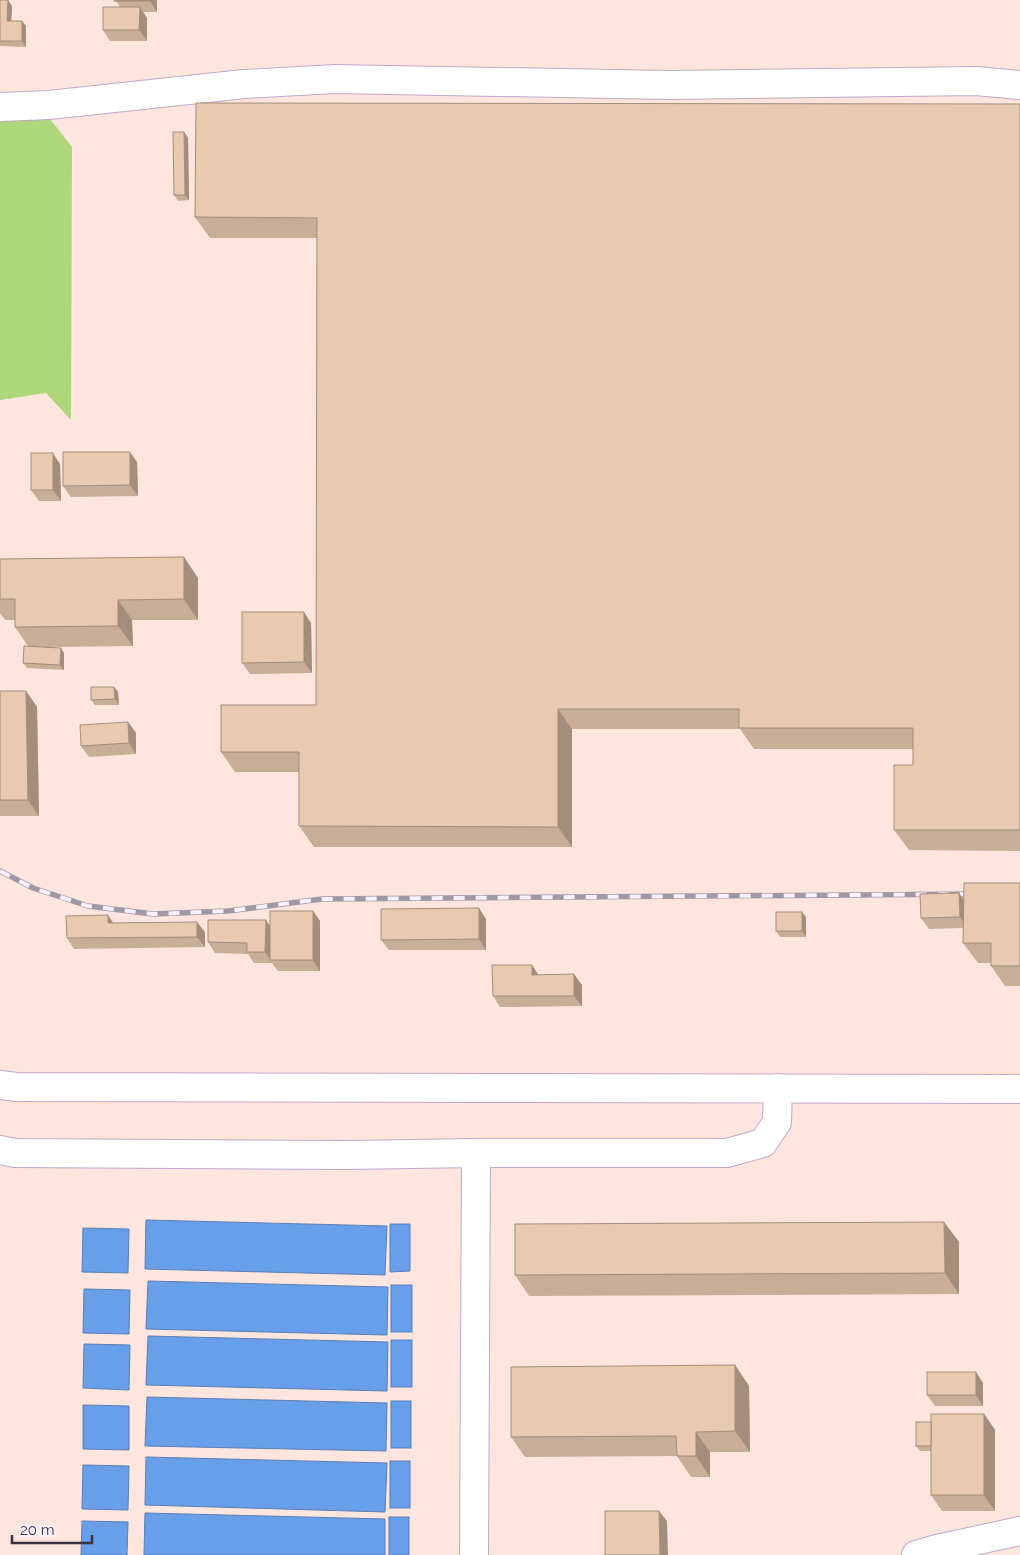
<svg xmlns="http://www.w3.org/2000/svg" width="1020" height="1555" font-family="Raleway,sans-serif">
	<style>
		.industrial { fill: #fee5dd }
		.forest { fill: #aed67b }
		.water { fill: #679fea; stroke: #597eb6 }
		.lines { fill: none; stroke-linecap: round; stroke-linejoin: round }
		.minor-casing { stroke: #bda9c8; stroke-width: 30 }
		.minor { stroke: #fff; stroke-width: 28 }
		.rail-casing { stroke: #a198a5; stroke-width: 5.5 }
		.rail { stroke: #faf1ff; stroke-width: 4; stroke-dasharray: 11; stroke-linecap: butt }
		.wall { fill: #c8ad97 }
		.shaded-wall { fill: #a38d7b }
		.building { fill: #e9c9b0; stroke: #a38d7b }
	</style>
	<rect width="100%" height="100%" fill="#faf1ff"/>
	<!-- industrial -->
	<rect class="industrial" x="0" y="0" width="1020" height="1555"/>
	<!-- forest -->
	<polygon class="forest" points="50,119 72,147 71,420 46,393 0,400 0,120"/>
	<!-- water -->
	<g class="water">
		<polygon points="146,1220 387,1226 385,1275 145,1269"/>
		<polygon points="390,1224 410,1224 410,1271 390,1272"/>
		<polygon points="83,1228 129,1229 128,1273 82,1272"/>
		<polygon points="148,1281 388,1287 387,1335 146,1329"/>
		<rect x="391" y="1285" width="21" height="47"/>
		<polygon points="84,1289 130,1290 129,1334 83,1333"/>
		<polygon points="148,1336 388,1342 387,1391 146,1385"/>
		<rect x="391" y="1340" width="21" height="47"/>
		<polygon points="84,1344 130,1345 129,1390 83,1388"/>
		<polygon points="147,1397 387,1403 386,1451 145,1446"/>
		<rect x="391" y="1401" width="20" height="47"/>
		<polygon points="83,1405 129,1406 129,1450 83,1449"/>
		<polygon points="146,1457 387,1463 385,1512 145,1505"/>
		<rect x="390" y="1461" width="20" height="47"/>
		<polygon points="83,1465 129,1466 128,1510 82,1509"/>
		<polygon points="145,1513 385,1519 385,1555 144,1555"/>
		<rect x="389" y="1517" width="20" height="38"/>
		<polygon points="82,1521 128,1522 127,1555 81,1555"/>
	</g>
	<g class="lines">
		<!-- minor casing -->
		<g class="minor-casing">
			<g id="minor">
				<polyline points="0,107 49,105 244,84 335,79 670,85 976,81 1020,85"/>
				<polyline points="0,1085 16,1087 1020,1089"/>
				<polyline points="0,1150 15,1153 347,1155 476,1153 727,1153 763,1143 777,1122 778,1088"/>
				<polyline points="474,1555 476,1153"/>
				<polyline points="916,1555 937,1549 1020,1531"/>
			</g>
		</g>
		<!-- minor -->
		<use href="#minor" class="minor"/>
		<!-- rail casing -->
		<g class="rail-casing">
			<polyline id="rail" points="0,871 33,888 88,906 153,914 228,911 322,899 976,894"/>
		</g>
		<!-- rail -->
		<use href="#rail" class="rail"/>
	</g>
	<!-- wall -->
	<g class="wall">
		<polygon points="0,0 12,6 11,21 22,21 26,26 26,47 0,46"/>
		<polygon points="113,0 157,0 157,12 143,12 147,18 147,41 110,41 103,30 120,7 117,2 114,2"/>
		<polygon points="1020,104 1020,851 909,850 894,830 913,765 913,749 754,749 740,729 572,729 572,847 314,847 299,826 299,772 235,772 221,752 316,705 317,238 210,238 195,217"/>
		<polygon points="184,132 188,138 189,200 178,201 174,195"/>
		<polygon points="137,462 138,496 71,497 63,486"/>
		<polygon points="60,464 61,501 39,501 31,490"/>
		<polygon points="0,559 198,578 198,620 132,620 133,646 50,647 64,653 64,670 27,668 23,663 28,646 15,627 15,620 5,620 0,613"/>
		<polygon points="311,623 312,673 250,674 242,663"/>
		<polygon points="114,687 118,692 119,705 95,705 91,700"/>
		<polygon points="0,691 26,691 37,707 39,816 0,816"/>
		<polygon points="128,722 136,733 136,754 89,757 81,746"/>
		<polygon points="1020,883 1020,986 1005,986 991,966 991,963 978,963 963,943 963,928 929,929 921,918 964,900"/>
		<polygon points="313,911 320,921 320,971 278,971 272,963 254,963 248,954 215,953 208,942 270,926"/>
		<polygon points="802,912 806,917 806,937 780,937 776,931"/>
		<polygon points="108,915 113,923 205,932 205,947 74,949 67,938"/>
		<polygon points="486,919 486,950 389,950 381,940"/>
		<polygon points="532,965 538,975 582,985 582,1006 500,1007 493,996"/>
		<polygon points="944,1222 959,1242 959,1294 529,1296 515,1275"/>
		<polygon points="735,1365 749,1386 750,1452 710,1452 710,1477 691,1477 677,1456 525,1457 511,1437"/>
		<polygon points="983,1383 983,1406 935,1406 927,1395"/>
		<polygon points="984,1414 995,1430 995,1511 942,1511 931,1495 931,1451 920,1451 916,1446 931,1422"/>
	</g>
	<!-- shaded-wall -->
	<g class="shaded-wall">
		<polygon points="8,0 12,6 11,26 7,21"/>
		<polygon points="150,0 157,0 157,12 150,1"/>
		<polygon points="140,7 147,18 147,41 139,30"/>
		<polygon points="22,21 26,26 26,47 22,41"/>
		<polygon points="184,132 188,138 189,200 185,195"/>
		<polygon points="130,452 137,462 138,496 130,485"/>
		<polygon points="53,453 60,464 61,501 53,490"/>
		<polygon points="184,557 198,578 198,620 184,599"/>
		<polygon points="118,600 132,620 133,646 118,626"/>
		<polygon points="304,612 311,623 312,673 304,662"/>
		<polygon points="61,648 64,653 64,670 60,665"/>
		<polygon points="114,687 118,692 119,705 115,699"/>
		<polygon points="26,691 37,707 39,816 28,800"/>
		<polygon points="558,709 572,729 572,847 558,827"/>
		<polygon points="128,722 136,733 136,754 129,743"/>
		<polygon points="959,893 967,904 967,928 960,917"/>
		<polygon points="479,908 486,919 486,950 479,939"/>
		<polygon points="313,911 320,921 320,971 313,960"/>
		<polygon points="802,912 806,917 806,937 802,931"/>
		<polygon points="108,915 115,926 108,923"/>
		<polygon points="266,920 273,931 271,960 265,952"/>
		<polygon points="197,922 205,932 205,947 197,937"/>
		<polygon points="532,965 539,976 532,975"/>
		<polygon points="574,974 582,985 582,1006 574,996"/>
		<polygon points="944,1222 959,1242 959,1294 945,1273"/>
		<polygon points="735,1365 749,1386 750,1452 735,1431"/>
		<polygon points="976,1372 983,1383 983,1406 976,1395"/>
		<polygon points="984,1414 995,1430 995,1511 984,1495"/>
		<polygon points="696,1432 710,1452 710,1477 696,1456"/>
		<polygon points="659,1511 667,1521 668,1555 660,1555"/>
	</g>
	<!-- building -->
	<g class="building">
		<polygon points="0,0 8,0 7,21 22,21 22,41 0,41"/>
		<rect x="116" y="0" width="34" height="1"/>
		<polygon points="103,7 140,7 139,30 103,30"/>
		<polygon points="196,103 1020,104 1020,830 894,830 894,765 913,765 913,728 739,728 739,709 558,709 558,827 299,826 299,752 221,752 221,705 316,705 317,218 195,217"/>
		<polygon points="173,132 184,132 185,195 174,195"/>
		<polygon points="63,452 130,452 130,485 63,486"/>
		<rect x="31" y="453" width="22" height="37"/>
		<polygon points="184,557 184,599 118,600 118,626 15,627 15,599 0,599 0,559"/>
		<polygon points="242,612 304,612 304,662 242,663"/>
		<polygon points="24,646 61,648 60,665 23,663"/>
		<polygon points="91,687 114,687 115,699 91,700"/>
		<polygon points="0,691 26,691 28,800 0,800"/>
		<polygon points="128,722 129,743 81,746 80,725"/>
		<polygon points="964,883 1020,883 1020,966 991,966 991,943 963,943"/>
		<polygon points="959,893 960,917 921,918 920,894"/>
		<polygon points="479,908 479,939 381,940 381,909"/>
		<rect x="270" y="911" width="43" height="49"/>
		<rect x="776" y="912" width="26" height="19"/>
		<polygon points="108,915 108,923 197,922 197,937 67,938 66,916"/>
		<polygon points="208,920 266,920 265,952 247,952 247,943 208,942"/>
		<polygon points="492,965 532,965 532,975 574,974 574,996 493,996"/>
		<polygon points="944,1222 945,1273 515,1275 515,1224"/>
		<polygon points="735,1365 735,1431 696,1432 696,1456 677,1456 676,1436 511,1437 511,1367"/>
		<rect x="927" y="1372" width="49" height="23"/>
		<rect x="931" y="1414" width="53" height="81"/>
		<rect x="916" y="1422" width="15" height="24"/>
		<polygon points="605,1511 659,1511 660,1555 605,1555"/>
	</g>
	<!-- scale -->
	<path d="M12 1535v8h80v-8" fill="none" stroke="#39313d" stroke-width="2.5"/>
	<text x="20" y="1535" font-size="15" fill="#39313d" stroke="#faf1ff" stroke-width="4" paint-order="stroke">20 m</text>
</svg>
